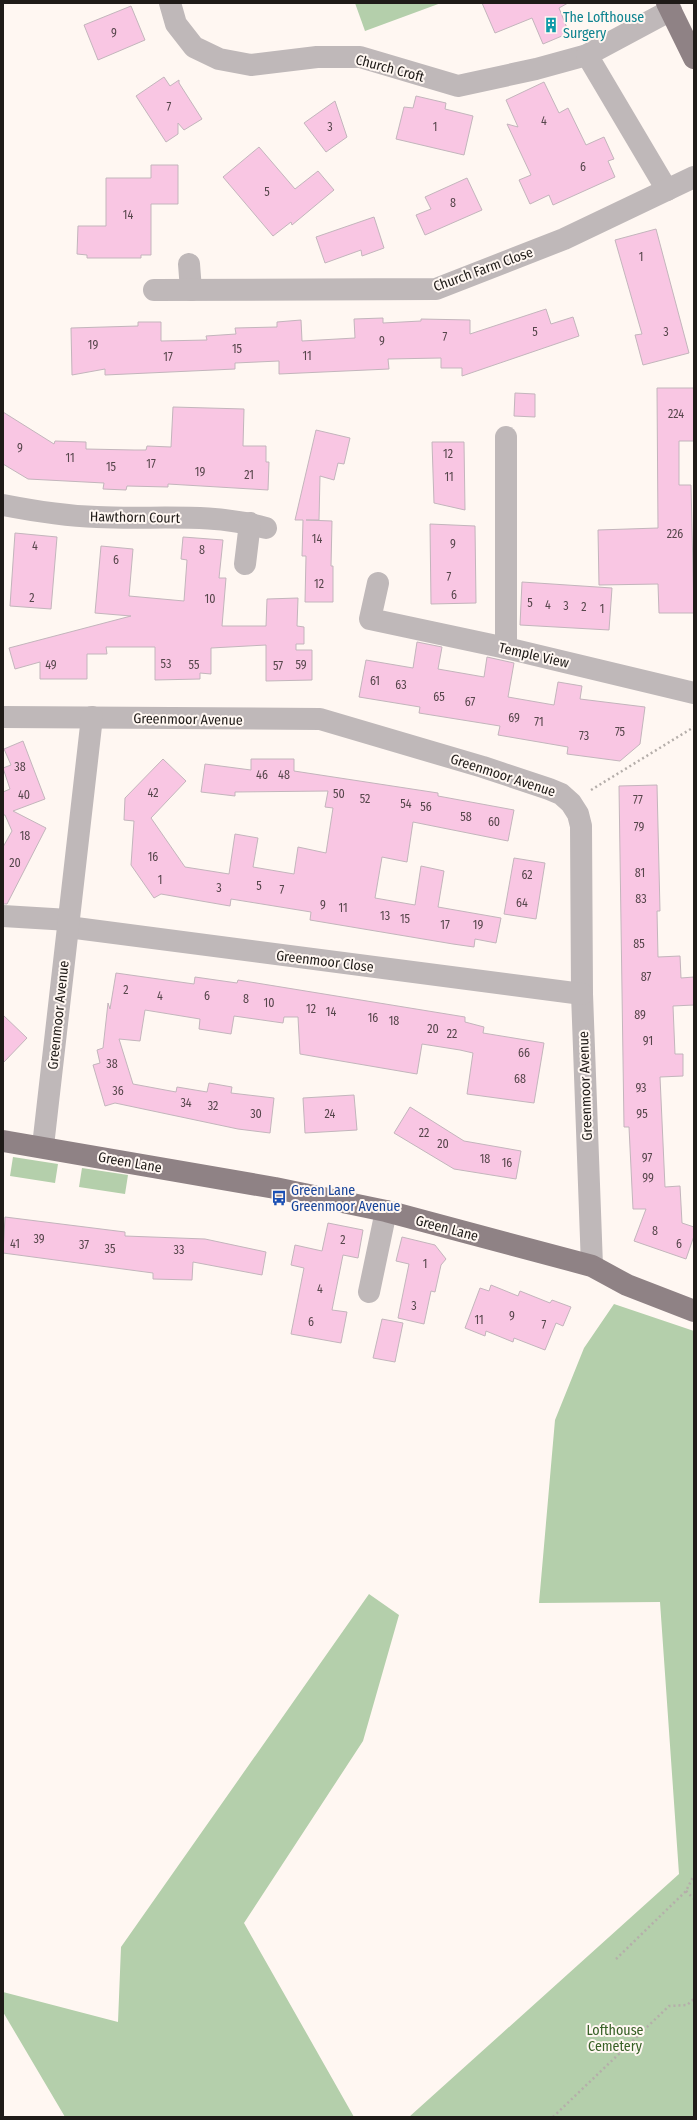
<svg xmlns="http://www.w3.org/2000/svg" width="697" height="2120" font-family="'Fira Sans Condensed',sans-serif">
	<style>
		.green { fill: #b4cfab }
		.building { fill: #f9c6e3; stroke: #c3b5bc }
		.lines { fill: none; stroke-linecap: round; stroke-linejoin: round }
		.path { stroke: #b5aeaa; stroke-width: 2.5; stroke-dasharray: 2 3; stroke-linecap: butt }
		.minor { stroke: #bfb8b9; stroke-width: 22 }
		.major { stroke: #8f8285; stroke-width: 22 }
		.labels { text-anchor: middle; stroke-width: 4; stroke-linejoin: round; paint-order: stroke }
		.number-label { font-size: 12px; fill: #56464b }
		.culture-label { font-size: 14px; fill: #0d838f; stroke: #fff7f2; text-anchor: start }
		.street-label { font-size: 14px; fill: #1f1b18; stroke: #fff7f2 }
		.transit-label { font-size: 14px; fill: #164399; stroke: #fff7f2; text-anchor: start }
		.park-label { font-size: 14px; fill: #376026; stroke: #fff7f2 }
	</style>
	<rect width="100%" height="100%" fill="#fff7f2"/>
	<!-- green -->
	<g class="green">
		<polygon points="355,3 441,3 365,31"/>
		<polygon points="13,1157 58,1164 55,1183 10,1176"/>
		<polygon points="82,1168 128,1175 125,1194 79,1187"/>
		<polygon points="614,1304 694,1331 694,2117 409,2117 679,1874 660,1602 539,1603 555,1420 584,1348"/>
		<polygon points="369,1594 399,1615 363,1741 244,1923 354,2117 65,2117 3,2012 3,1992 118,2022 121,1947"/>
	</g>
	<!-- building -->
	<g class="building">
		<polygon points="482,3 568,3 559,8 569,33 543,44 532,18 495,33"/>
		<polygon points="131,6 145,40 98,60 84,25"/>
		<polygon points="164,77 170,86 179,80 179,83 202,119 184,130 178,123 178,134 166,142 136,96"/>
		<polygon points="544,82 559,113 568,108 586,145 604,137 614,159 608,161 615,177 553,205 549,195 530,204 519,180 531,175 507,124 518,127 506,100"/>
		<polygon points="416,96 446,103 445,109 473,116 464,155 396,139 404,107 413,108"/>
		<polygon points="335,101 347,137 326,152 304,123"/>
		<polygon points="259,147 295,189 318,171 334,190 292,225 291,222 273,236 223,177"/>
		<polygon points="151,165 178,165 178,204 151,204 151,255 141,255 141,258 87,258 87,255 77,254 78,226 106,226 106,178 151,178"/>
		<polygon points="467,178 482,210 425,235 416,215 431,209 425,197"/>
		<polygon points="374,217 384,248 362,256 361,250 325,263 316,237"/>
		<polygon points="656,229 689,353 643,365 635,335 642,334 615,240"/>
		<polygon points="546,309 551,324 573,317 579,336 462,376 462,368 441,368 441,358 388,359 389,369 279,374 279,361 235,363 235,369 105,375 105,369 72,375 71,328 138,326 138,322 161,322 161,341 207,340 206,336 236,334 235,328 277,327 277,322 301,320 302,341 355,338 354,319 383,318 383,323 421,321 421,319 470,320 470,334"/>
		<polygon points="657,388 694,388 694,441 679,441 679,485 691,485 694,613 659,613 658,584 599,585 598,530 658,528"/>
		<polygon points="515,393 535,394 535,417 514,416"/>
		<polygon points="173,407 244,409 243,446 266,446 266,462 269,462 268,490 168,484 168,487 127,486 126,490 103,489 104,483 28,479 3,464 3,412 54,444 55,441 86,442 86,449 134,450 146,450 147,446 171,447"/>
		<polygon points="316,430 350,438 344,464 338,463 334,480 320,476 319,520 306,520 332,521 331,566 333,566 333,602 305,602 306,556 302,556 303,520 295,520"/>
		<polygon points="432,442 464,442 465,510 434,503"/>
		<polygon points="430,524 475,526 476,603 431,604"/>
		<polygon points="15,533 57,537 51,609 10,606"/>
		<polygon points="183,537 223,540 219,578 226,578 222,626 266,626 267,599 298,598 297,626 304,627 304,644 296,644 296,650 312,650 312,680 266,681 266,645 211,648 211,674 200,673 200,679 155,680 155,647 106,647 107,654 87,654 87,679 40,679 40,662 15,669 9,648 131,616 95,613 101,546 133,549 129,596 184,601 187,560 181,559"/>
		<polygon points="522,582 612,588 609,630 520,625"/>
		<polygon points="417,642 442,647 438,669 484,677 487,657 514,663 508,697 554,705 558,682 582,686 580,699 645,707 640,744 620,761 567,754 568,747 498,735 500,726 419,713 420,707 359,697 366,660 413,668"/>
		<polygon points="23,741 45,799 13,811 46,828 7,904 3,904 3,847 12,831 5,815 3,815 3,792 10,789 3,768 11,765 4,749"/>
		<polygon points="163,759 186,781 151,818 185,867 229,874 235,834 258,838 253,867 294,874 298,847 326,853 333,808 325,807 328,791 235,792 235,796 201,792 205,764 251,770 251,759 294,759 294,771 438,793 438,796 514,810 508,841 413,822 407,862 382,857 375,898 415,905 421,866 444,871 438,907 501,918 496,943 475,939 474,947 453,944 310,920 311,912 231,899 230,906 161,894 154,898 131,865 134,821 124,820 125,798"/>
		<polygon points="657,785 660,911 657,911 658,957 680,956 681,978 694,977 694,1005 673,1006 675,1054 683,1054 683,1076 660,1077 665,1187 680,1186 682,1223 694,1227 694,1236 686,1259 634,1241 646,1209 633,1209 629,1127 624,1127 619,786"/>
		<polygon points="514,858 545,863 536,919 504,914"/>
		<polygon points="116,973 194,984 195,977 237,983 238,980 465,1017 465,1022 484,1027 483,1033 544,1043 534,1103 467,1094 473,1053 460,1050 422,1044 417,1074 300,1054 298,1017 284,1017 283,1023 234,1016 231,1034 199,1029 200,1019 145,1010 140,1041 119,1039 133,1084 176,1092 177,1087 207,1092 209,1083 232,1087 231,1093 274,1098 270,1133 238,1129 115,1103 105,1106 93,1065 100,1063 97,1050 103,1048 108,1003 110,1009"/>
		<polygon points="3,1015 27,1038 3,1063"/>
		<polygon points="354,1095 357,1130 305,1133 303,1098"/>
		<polygon points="410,1107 464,1141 521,1151 516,1179 454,1169 394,1133"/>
		<polygon points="5,1217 125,1232 125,1236 205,1239 266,1252 262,1275 193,1262 192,1280 153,1279 153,1273 3,1253"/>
		<polygon points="328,1223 363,1230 358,1258 343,1255 332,1310 347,1312 341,1343 291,1334 304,1268 291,1265 295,1245 322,1251"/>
		<polygon points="402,1237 435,1245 446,1259 441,1265 435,1292 431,1291 424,1324 398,1318 409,1264 396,1261"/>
		<polygon points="491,1285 518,1296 520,1291 550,1303 552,1300 571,1307 563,1326 556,1323 545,1350 514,1338 513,1342 486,1331 485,1336 465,1328 480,1288 489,1291"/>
		<polygon points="382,1319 403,1323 395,1362 373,1358"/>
	</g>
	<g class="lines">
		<!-- path -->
		<g class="path">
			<polyline points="591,790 694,727"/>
			<polyline points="686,1891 694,1899"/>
			<polyline points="616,1959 686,1891 694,1875"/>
			<polyline points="553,2117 669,2006 687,2005 694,1999"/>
		</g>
		<!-- minor -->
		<g class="minor">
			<polyline points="170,3 176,24 194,47 219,59 251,65 317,57 360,57 458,86 536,69 587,55"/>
			<polyline points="667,190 587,55 671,10"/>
			<polyline points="189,264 191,290"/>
			<polyline points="154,290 436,289 564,239 694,177"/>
			<path d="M3,505C34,511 65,516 97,517C154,520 210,512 266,528"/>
			<polyline points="245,564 250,523"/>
			<polyline points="378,583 370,619 506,648 694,693"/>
			<polyline points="506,648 506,437"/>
			<polyline points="3,717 320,719 483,767 549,789 561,794 571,803 578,814 581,826 582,994 592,1266"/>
			<polyline points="3,916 69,920"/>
			<polyline points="68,927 582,994"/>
			<polyline points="43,1146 92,717"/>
			<polyline points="369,1292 386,1211"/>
		</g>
		<!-- major -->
		<g class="major">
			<polyline points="667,3 694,58"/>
			<polyline points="3,1141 275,1188 386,1211 592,1266 627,1285 694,1311"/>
		</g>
	</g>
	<!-- icons -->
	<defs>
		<g id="building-bare" transform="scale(1.2)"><path d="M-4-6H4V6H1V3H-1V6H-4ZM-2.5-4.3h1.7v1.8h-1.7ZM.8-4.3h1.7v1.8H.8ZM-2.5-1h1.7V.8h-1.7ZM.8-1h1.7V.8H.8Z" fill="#0f9aa8" stroke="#fff7f2" stroke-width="2.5" paint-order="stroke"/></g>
		<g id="bus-bare" transform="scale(1.2)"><path d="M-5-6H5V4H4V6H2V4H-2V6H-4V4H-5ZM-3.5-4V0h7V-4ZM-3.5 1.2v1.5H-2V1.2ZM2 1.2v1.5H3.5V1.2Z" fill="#1a4fb4" stroke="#fff7f2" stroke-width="2.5" paint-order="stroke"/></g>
	</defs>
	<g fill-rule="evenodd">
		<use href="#building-bare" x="551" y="25"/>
		<use href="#bus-bare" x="279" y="1198"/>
	</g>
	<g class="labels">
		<!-- number labels -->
		<g class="number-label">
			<text x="114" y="37">9</text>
			<text x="169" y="111">7</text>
			<text x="544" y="125">4</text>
			<text x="330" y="131">3</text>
			<text x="435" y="131">1</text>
			<text x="583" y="171">6</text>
			<text x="267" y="196">5</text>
			<text x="453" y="207">8</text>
			<text x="128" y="219">14</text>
			<text x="641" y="261">1</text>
			<text x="535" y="336">5</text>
			<text x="666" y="336">3</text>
			<text x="445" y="341">7</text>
			<text x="382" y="345">9</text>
			<text x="93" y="349">19</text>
			<text x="237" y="353">15</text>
			<text x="307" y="360">11</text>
			<text x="168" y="361">17</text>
			<text x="676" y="418">224</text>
			<text x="20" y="452">9</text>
			<text x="448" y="458">12</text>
			<text x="70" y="462">11</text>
			<text x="151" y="468">17</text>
			<text x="111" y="471">15</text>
			<text x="200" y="476">19</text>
			<text x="249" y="479">21</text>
			<text x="449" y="481">11</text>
			<text x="675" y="538">226</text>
			<text x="317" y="543">14</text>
			<text x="453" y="548">9</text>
			<text x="35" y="550">4</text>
			<text x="202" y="554">8</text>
			<text x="116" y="564">6</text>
			<text x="449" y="581">7</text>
			<text x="319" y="588">12</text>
			<text x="454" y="599">6</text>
			<text x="32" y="602">2</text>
			<text x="210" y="603">10</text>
			<text x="530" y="607">5</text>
			<text x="548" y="609">4</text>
			<text x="566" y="610">3</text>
			<text x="584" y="611">2</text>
			<text x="602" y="613">1</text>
			<text x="166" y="668">53</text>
			<text x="51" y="669">49</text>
			<text x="194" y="669">55</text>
			<text x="301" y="669">59</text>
			<text x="278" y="670">57</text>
			<text x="375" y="685">61</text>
			<text x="401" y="689">63</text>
			<text x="439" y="701">65</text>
			<text x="470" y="706">67</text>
			<text x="514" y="722">69</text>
			<text x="539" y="726">71</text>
			<text x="620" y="736">75</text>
			<text x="584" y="740">73</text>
			<text x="20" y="771">38</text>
			<text x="262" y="779">46</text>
			<text x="284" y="779">48</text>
			<text x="153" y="797">42</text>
			<text x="339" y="798">50</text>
			<text x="24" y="799">40</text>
			<text x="365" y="803">52</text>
			<text x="638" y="804">77</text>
			<text x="406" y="808">54</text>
			<text x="426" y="811">56</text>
			<text x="466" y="821">58</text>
			<text x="494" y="826">60</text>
			<text x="639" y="831">79</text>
			<text x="25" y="840">18</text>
			<text x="153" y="861">16</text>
			<text x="15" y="867">20</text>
			<text x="640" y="877">81</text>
			<text x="527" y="879">62</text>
			<text x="160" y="884">1</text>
			<text x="259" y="890">5</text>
			<text x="219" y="892">3</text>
			<text x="282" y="894">7</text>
			<text x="641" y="903">83</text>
			<text x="522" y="907">64</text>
			<text x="323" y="909">9</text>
			<text x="343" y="912">11</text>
			<text x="385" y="920">13</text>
			<text x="405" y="923">15</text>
			<text x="445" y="929">17</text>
			<text x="478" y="929">19</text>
			<text x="639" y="948">85</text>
			<text x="646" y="981">87</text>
			<text x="126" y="994">2</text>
			<text x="160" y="1000">4</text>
			<text x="207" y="1000">6</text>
			<text x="246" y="1003">8</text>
			<text x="269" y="1007">10</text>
			<text x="311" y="1013">12</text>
			<text x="331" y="1016">14</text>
			<text x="640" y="1019">89</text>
			<text x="373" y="1022">16</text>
			<text x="394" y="1025">18</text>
			<text x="433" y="1033">20</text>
			<text x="452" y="1038">22</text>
			<text x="648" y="1045">91</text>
			<text x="524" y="1057">66</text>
			<text x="112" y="1068">38</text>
			<text x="520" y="1083">68</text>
			<text x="641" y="1092">93</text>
			<text x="118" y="1095">36</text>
			<text x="186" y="1107">34</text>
			<text x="213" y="1110">32</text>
			<text x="256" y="1118">30</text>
			<text x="330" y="1118">24</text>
			<text x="642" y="1118">95</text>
			<text x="424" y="1137">22</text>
			<text x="443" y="1148">20</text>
			<text x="647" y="1162">97</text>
			<text x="485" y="1163">18</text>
			<text x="507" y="1167">16</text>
			<text x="648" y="1182">99</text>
			<text x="655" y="1235">8</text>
			<text x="39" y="1243">39</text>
			<text x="343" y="1244">2</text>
			<text x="15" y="1248">41</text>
			<text x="679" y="1248">6</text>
			<text x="84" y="1249">37</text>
			<text x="110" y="1253">35</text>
			<text x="179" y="1254">33</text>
			<text x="425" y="1268">1</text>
			<text x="320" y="1293">4</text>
			<text x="414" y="1310">3</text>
			<text x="512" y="1320">9</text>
			<text x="479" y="1324">11</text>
			<text x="311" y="1326">6</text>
			<text x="544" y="1329">7</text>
		</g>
		<!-- culture labels -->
		<g class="culture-label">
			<text x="563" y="22">The Lofthouse<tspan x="563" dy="16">Surgery</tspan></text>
		</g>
		<!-- street labels -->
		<g class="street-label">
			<text transform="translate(390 68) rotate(15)" y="5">Church Croft</text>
			<text transform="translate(483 269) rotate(-20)" y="5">Church Farm Close</text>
			<text transform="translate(135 517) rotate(1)" y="5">Hawthorn Court</text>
			<text transform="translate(534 655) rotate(13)" y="5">Temple View</text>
			<text transform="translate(188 719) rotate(1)" y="5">Greenmoor Avenue</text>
			<text transform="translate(503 775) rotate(18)" y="5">Greenmoor Avenue</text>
			<text transform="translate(325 961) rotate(7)" y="5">Greenmoor Close</text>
			<text transform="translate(58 1015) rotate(-84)" y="5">Greenmoor Avenue</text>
			<text transform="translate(585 1086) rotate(-92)" y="5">Greenmoor Avenue</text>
			<text transform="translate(130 1162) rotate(10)" y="5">Green Lane</text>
			<text transform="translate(447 1228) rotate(15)" y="5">Green Lane</text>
		</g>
		<!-- transit labels -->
		<g class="transit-label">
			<text x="291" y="1195">Green Lane<tspan x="291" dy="16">Greenmoor Avenue</tspan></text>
		</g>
		<!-- park labels -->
		<g class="park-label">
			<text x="615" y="2035">Lofthouse<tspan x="615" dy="16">Cemetery</tspan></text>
		</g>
	</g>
	<!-- border -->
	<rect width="697" height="2120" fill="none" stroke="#1f1b18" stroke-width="8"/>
</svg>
